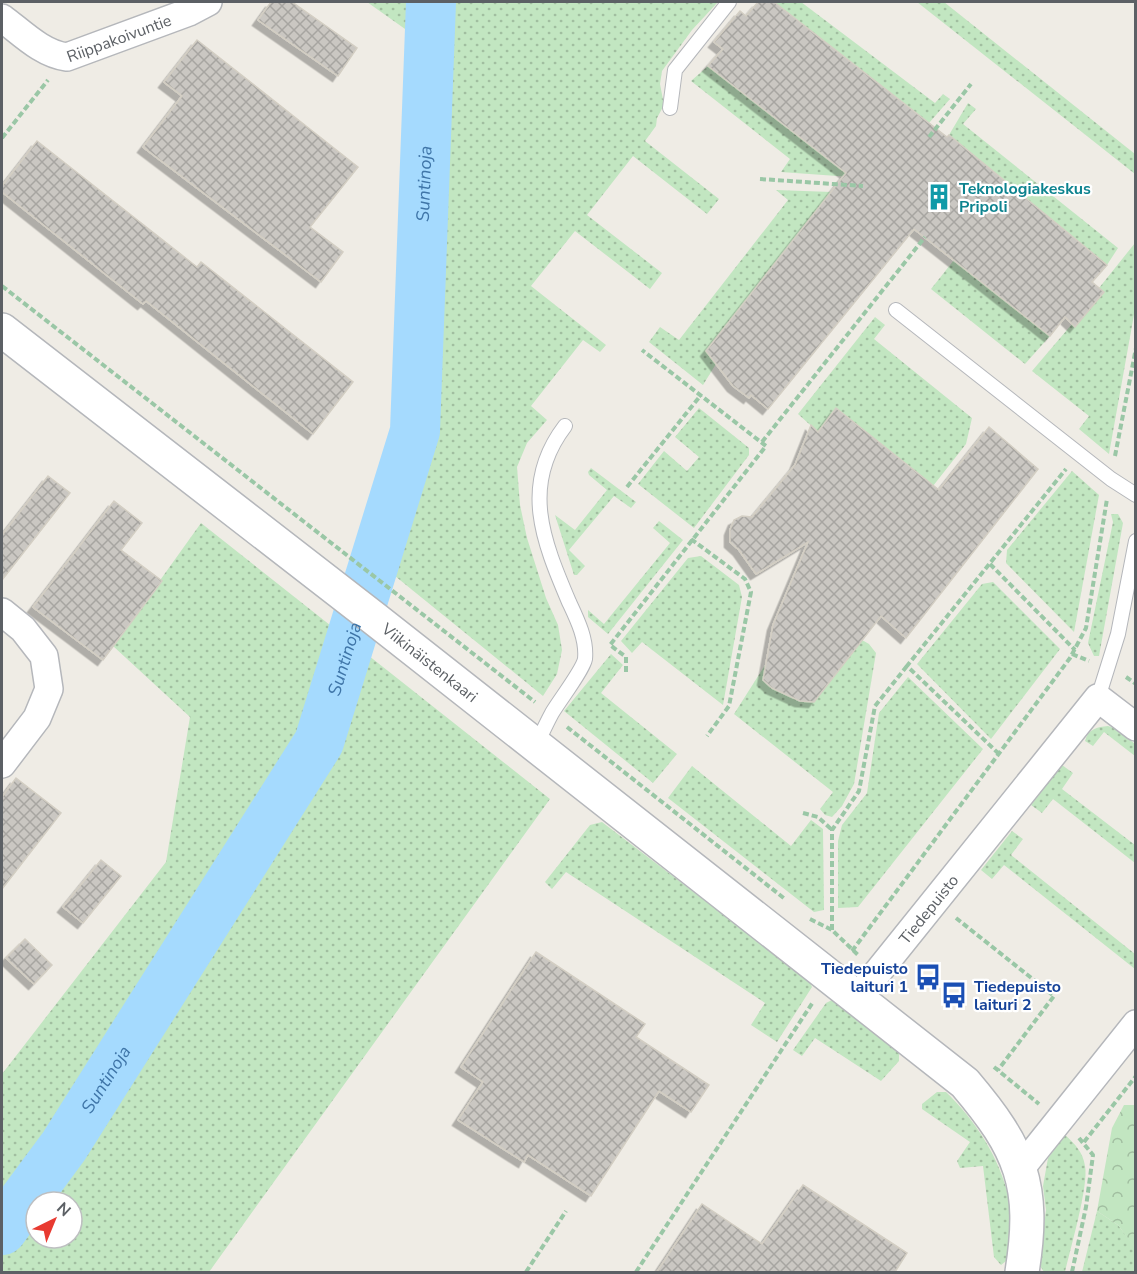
<svg xmlns="http://www.w3.org/2000/svg" width="1137" height="1274" font-family="'Nunito Sans',sans-serif">
	<style>
		.grass { fill: url(#grass-dots); fill-rule: evenodd }
		.forest { fill: url(#forest-crowns) }
		.lines { fill: none; stroke-linecap: round; stroke-linejoin: round }
		.river { stroke: #a5dafe; stroke-width: 50 }
		.building { fill: url(#building-cross-hatch); stroke: #d3cec3; stroke-width: 1.5; filter: url(#shadow) }
		.service-casing { stroke: #b5b7bb; stroke-width: 16 }
		.minor-casing { stroke: #b5b7bb; stroke-width: 30 }
		.tertiary-casing { stroke: #b5b7bb; stroke-width: 36 }
		.path { stroke: #9ac7a6; stroke-width: 4; stroke-dasharray: 6 3; stroke-linecap: butt }
		.service { stroke: #fff; stroke-width: 14 }
		.minor { stroke: #fff; stroke-width: 27 }
		.tertiary { stroke: #fff; stroke-width: 33 }
		.labels { text-anchor: middle; stroke-width: 4.5; stroke-linejoin: round; paint-order: stroke }
		.street-label { font-size: 16px; fill: #5c6065; stroke: #fff }
		.culture-label { font-size: 16px; font-weight: bold; fill: #0d838f; stroke: #fff; text-anchor: start }
		.transit-label { font-size: 16px; font-weight: bold; fill: #164399; stroke: #fff; text-anchor: end }
		.water-label { font-size: 18px; font-style: italic; fill: #3f75a8; stroke: #fff }
	</style>
	<defs>
		<pattern id="grass-dots" width="8" height="8" patternUnits="userSpaceOnUse" patternTransform="scale(1.5)"><rect width="8" height="8" fill="#c2e6c1"/><path d="M2 2h.1M6 6h.1" fill="none" stroke="#a1bea0" stroke-width="1.8" stroke-linecap="round"/></pattern>
		<pattern id="forest-crowns" width="20" height="18" patternUnits="userSpaceOnUse" patternTransform="scale(1.5)"><rect width="20" height="18" fill="#c2e6c1"/><path d="M2 6a3 3 0 1 1 6 0M12 15a3 3 0 1 1 6 0" fill="none" stroke="#a1bea0"/></pattern>
		<pattern id="building-cross-hatch" width="8" height="8" patternUnits="userSpaceOnUse" patternTransform="scale(1.5)"><rect width="8" height="8" fill="#cac7c2"/><path d="M0 0l8 8M0 8l8-8" fill="none" stroke="#a7a5a1"/></pattern>
		<filter id="shadow"><feDropShadow dx="-5.5" dy="5.5" stdDeviation="0" flood-color="#0004"/></filter>
	</defs>
	<rect width="100%" height="100%" fill="#efece5"/>
	<!-- grass -->
	<g class="grass">
		<polygon points="367,2 431,2 429,46"/>
		<polygon points="453,2 718,2 692,30 662,71 660,84 664,105 657,118 656,126 645,141 719,199 707,214 633,156 587,215 662,273 650,289 575,231 531,286 606,345 600,352 583,340 531,406 547,420 527,443 517,467 520,505 527,538 546,598 558,625 562,650 557,674 543,696 395,576 430,430"/>
		<polygon points="774,2 801,2 935,103 943,94 950,99 929,123"/>
		<polygon points="917,2 944,2 1135,154 1135,174"/>
		<polygon points="708,66 851,177 781,172 790,159 691,81"/>
		<polygon points="968,103 976,109 963,124 1118,248 1107,265 949,135"/>
		<polygon points="776,190 832,192 706,351 716,364 703,385 649,342 660,327 679,340 788,200"/>
		<polygon points="1135,243 1135,309 1109,454 1079,429 1089,416 1032,371 1072,324 1104,292 1099,288"/>
		<polygon points="954,260 1050,336 1025,364 931,289"/>
		<polygon points="875,317 885,325 874,339 972,418 966,444 933,486 836,408 818,432 798,414"/>
		<polygon points="699,408 749,448 749,455 694,528 638,484 664,451 687,471 699,457 675,437"/>
		<polygon points="591,468 636,502 631,508 614,496 569,550 585,566 577,575 574,575 555,515 575,530 607,490 589,475 588,472"/>
		<polygon points="1072,471 1099,495 1074,632 1006,563 1007,550"/>
		<polygon points="1111,514 1118,514 1123,523 1099,656 1094,656 1088,643 1113,522"/>
		<polygon points="659,521 683,540 608,634 588,617 588,610 604,624 670,543 653,528"/>
		<path d="M201,523L550,799L209,1272H2V1074L166,862L190,717L113,646ZM36,1202H72V1238H36Z"/>
		<polygon points="701,556 739,585 742,597 723,705 642,642 632,653 621,641 688,558"/>
		<polygon points="993,582 1060,649 991,739 917,664 982,584"/>
		<path d="M862,640L869,644L876,653L854,784L842,806L832,817L825,815L820,809L833,792L734,714L767,662L763,680C778,694 794,700 814,702Z"/>
		<polygon points="611,654 623,665 601,693 677,754 653,783 564,711"/>
		<polygon points="908,677 983,749 858,907 838,908 838,841 842,825 867,793 879,713"/>
		<path d="M1108,726L1117,729L1135,744V756L1104,732L1093,746L1085,741C1088,729 1097,727 1108,726Z"/>
		<polygon points="1062,765 1073,773 1062,789 1135,845 1135,863 1053,799 1042,813 1031,805"/>
		<polygon points="692,766 791,846 811,820 823,829 824,910 814,912 668,798"/>
		<polygon points="602,822 809,980 812,987 777,1042 751,1025 765,1003 566,872 552,889 545,882 590,825"/>
		<polygon points="1012,831 1023,839 1011,855 1135,954 1135,969 1004,865 992,879 981,870"/>
		<polygon points="834,999 891,1043 899,1053 899,1061 881,1081 815,1038 802,1056 793,1050 826,1003"/>
		<path d="M937,1092H946C976,1121 999,1157 1009,1198C1014,1217 1011,1238 1010,1258L1001,1265L994,1257L983,1166L960,1168L957,1161L970,1142L922,1109V1104Z"/>
		<path d="M1065,1135C1075,1144 1083,1152 1085,1166C1089,1185 1070,1250 1065,1272H1044L1039,1264L1046,1210L1043,1186L1048,1158Z"/>
		<polygon points="1097,1211 1118,1225 1135,1247 1135,1272 1082,1272"/>
	</g>
	<!-- forest -->
	<polygon class="forest" points="1124,1105 1135,1105 1135,1248 1118,1225 1097,1211 1112,1128"/>
	<g class="lines">
		<!-- river -->
		<path class="river" id="s1" d="M2,1230L64,1146L319,742L415,431L431,2"/>
	</g>
	<!-- building -->
	<g class="building">
		<polygon points="271,2 292,2 357,48 338,76 258,20"/>
		<polygon points="758,2 774,2 947,137 949,135 1107,265 1092,282 1104,292 1075,327 1065,317 1050,336 914,229 768,409 751,395 749,398 733,386 706,351 846,173 708,66 723,49 714,42 740,11 746,16"/>
		<polygon points="197,40 358,167 310,227 343,252 321,282 143,147 182,96 164,82"/>
		<polygon points="37,141 197,267 201,262 353,382 313,434 146,301 143,304 2,192 2,186"/>
		<polygon points="836,408 939,490 989,427 1038,469 906,638 881,616 814,702 800,701 772,688 763,680 773,625 808,542 756,574 739,550 730,542 730,530 734,520 742,516 752,517 795,465 811,425 818,432"/>
		<polygon points="48,476 70,493 2,580 2,535"/>
		<polygon points="114,501 142,523 121,550 162,581 103,660 33,607"/>
		<polygon points="16,778 61,813 2,889 2,797"/>
		<polygon points="101,860 121,876 83,923 63,907"/>
		<polygon points="25,939 52,965 34,984 6,958"/>
		<polygon points="536,952 645,1024 636,1037 709,1085 691,1112 659,1091 591,1196 528,1155 524,1162 458,1120 483,1082 461,1067"/>
		<polygon points="803,1185 907,1253 895,1272 657,1272 702,1204 762,1244"/>
	</g>
	<g class="lines">
		<!-- service casing -->
		<g class="service-casing">
			<g id="service">
				<polyline points="670,108 675,70 729,2"/>
				<polyline points="896,310 1111,479 1136,495"/>
				<polyline points="1098,698 1118,634 1136,541"/>
				<path d="M536,746C541,735 546,724 552,713C559,701 583,670 585,659C587,639 577,619 569,602C543,541 520,485 565,426"/>
			</g>
		</g>
		<!-- minor casing -->
		<g class="minor-casing">
			<g id="minor">
				<path id="s2" d="M2,18C21,32 42,54 67,57L189,12L208,2"/>
				<polyline points="2,612 23,629 44,656 49,689 37,718 2,764"/>
				<path id="s3" d="M857,998L1098,698L1136,727"/>
				<polyline points="1021,1168 1136,1024"/>
			</g>
		</g>
		<!-- tertiary casing -->
		<g class="tertiary-casing">
			<g id="tertiary">
				<path id="s4" d="M2,330L375,619L965,1083C1021,1149 1036,1185 1022,1272"/>
			</g>
		</g>
		<!-- path -->
		<g class="path">
			<polyline points="929,137 971,84"/>
			<polyline points="2,138 48,80"/>
			<polyline points="760,179 863,186"/>
			<polyline points="2,286 535,702"/>
			<polyline points="762,442 925,237"/>
			<polyline points="1115,456 1136,348"/>
			<polyline points="627,487 701,395"/>
			<polyline points="691,539 745,579 751,592 729,706 707,736"/>
			<polyline points="990,564 1075,650"/>
			<polyline points="1072,654 1089,661"/>
			<polyline points="626,672 626,657 610,645 766,446 642,350"/>
			<polyline points="1126,677 1136,684"/>
			<polyline points="567,727 785,899"/>
			<polyline points="999,754 907,666 1066,469"/>
			<polyline points="803,813 818,817 832,830"/>
			<polyline points="956,918 1054,996 998,1070"/>
			<polyline points="810,919 832,930 858,955"/>
			<polyline points="832,930 832,830 859,791 875,706 907,666"/>
			<polyline points="852,951 1070,658 1086,628 1107,499"/>
			<polyline points="994,1067 1039,1104"/>
			<polyline points="1084,1142 1136,1076"/>
			<polyline points="526,1272 566,1211"/>
			<polyline points="636,1272 813,1002"/>
			<polyline points="1072,1272 1086,1207 1093,1155 1079,1138"/>
		</g>
		<!-- service -->
		<use href="#service" class="service"/>
		<!-- minor -->
		<use href="#minor" class="minor"/>
		<!-- tertiary -->
		<use href="#tertiary" class="tertiary"/>
	</g>
	<!-- icons -->
	<defs>
		<g id="building-bare" transform="scale(2.07)"><path d="M-4-6H4V6H1V3H-1V6H-4ZM-2.5-4.3h1.7v1.8h-1.7ZM.8-4.3h1.7v1.8H.8ZM-2.5-1h1.7V.8h-1.7ZM.8-1h1.7V.8H.8Z" fill="#0f9aa8" stroke="#fff" stroke-width="2.5" paint-order="stroke"/></g>
		<g id="bus-bare" transform="scale(2.07)"><path d="M-5-6H5V4H4V6H2V4H-2V6H-4V4H-5ZM-3.5-4V0h7V-4ZM-3.5 1.2v1.5H-2V1.2ZM2 1.2v1.5H3.5V1.2Z" fill="#1a4fb4" stroke="#fff" stroke-width="2.5" paint-order="stroke"/></g>
	</defs>
	<g fill-rule="evenodd">
		<use href="#building-bare" x="939" y="197"/>
		<use href="#bus-bare" x="928" y="977"/>
		<use href="#bus-bare" x="954" y="995"/>
	</g>
	<g class="labels">
		<!-- street labels -->
		<g class="street-label">
			<text dy="6" stroke="none"><textPath href="#s2" startOffset="132">Riippakoivuntie</textPath></text>
			<text dy="6" stroke="none"><textPath href="#s4" startOffset="542">Viikinäistenkaari</textPath></text>
			<text dy="6" stroke="none"><textPath href="#s3" startOffset="114">Tiedepuisto</textPath></text>
		</g>
		<!-- culture labels -->
		<g class="culture-label">
			<text x="959" y="194">Teknologiakeskus<tspan x="959" dy="18">Pripoli</tspan></text>
		</g>
		<!-- transit labels -->
		<g class="transit-label">
			<text x="908" y="974">Tiedepuisto<tspan x="908" dy="18">laituri 1</tspan></text>
			<text x="974" y="992" text-anchor="start">Tiedepuisto<tspan x="974" dy="18">laituri 2</tspan></text>
		</g>
		<!-- water labels -->
		<g class="water-label">
			<text dy="6" stroke="none"><textPath href="#s1" startOffset="1155">Suntinoja</textPath></text>
			<text dy="6" stroke="none"><textPath href="#s1" startOffset="669">Suntinoja</textPath></text>
			<text dy="6" stroke="none"><textPath href="#s1" startOffset="183">Suntinoja</textPath></text>
		</g>
	</g>
	<!-- border -->
	<rect width="1137" height="1274" fill="none" stroke="#5c6065" stroke-width="6"/>
	<!-- north arrow -->
	<g transform="translate(54 1220) rotate(43)"><circle r="28" fill="#ffffff" stroke="#bebfc1" stroke-width="1.5"/>
	<path d="M0-4.5L10 22L0 15L-10 22Z" fill="#e83a31"/>
	<text y="-9" font-size="16" font-weight="bold" text-anchor="middle" fill="#5c6065">N</text>
	</g>
</svg>
